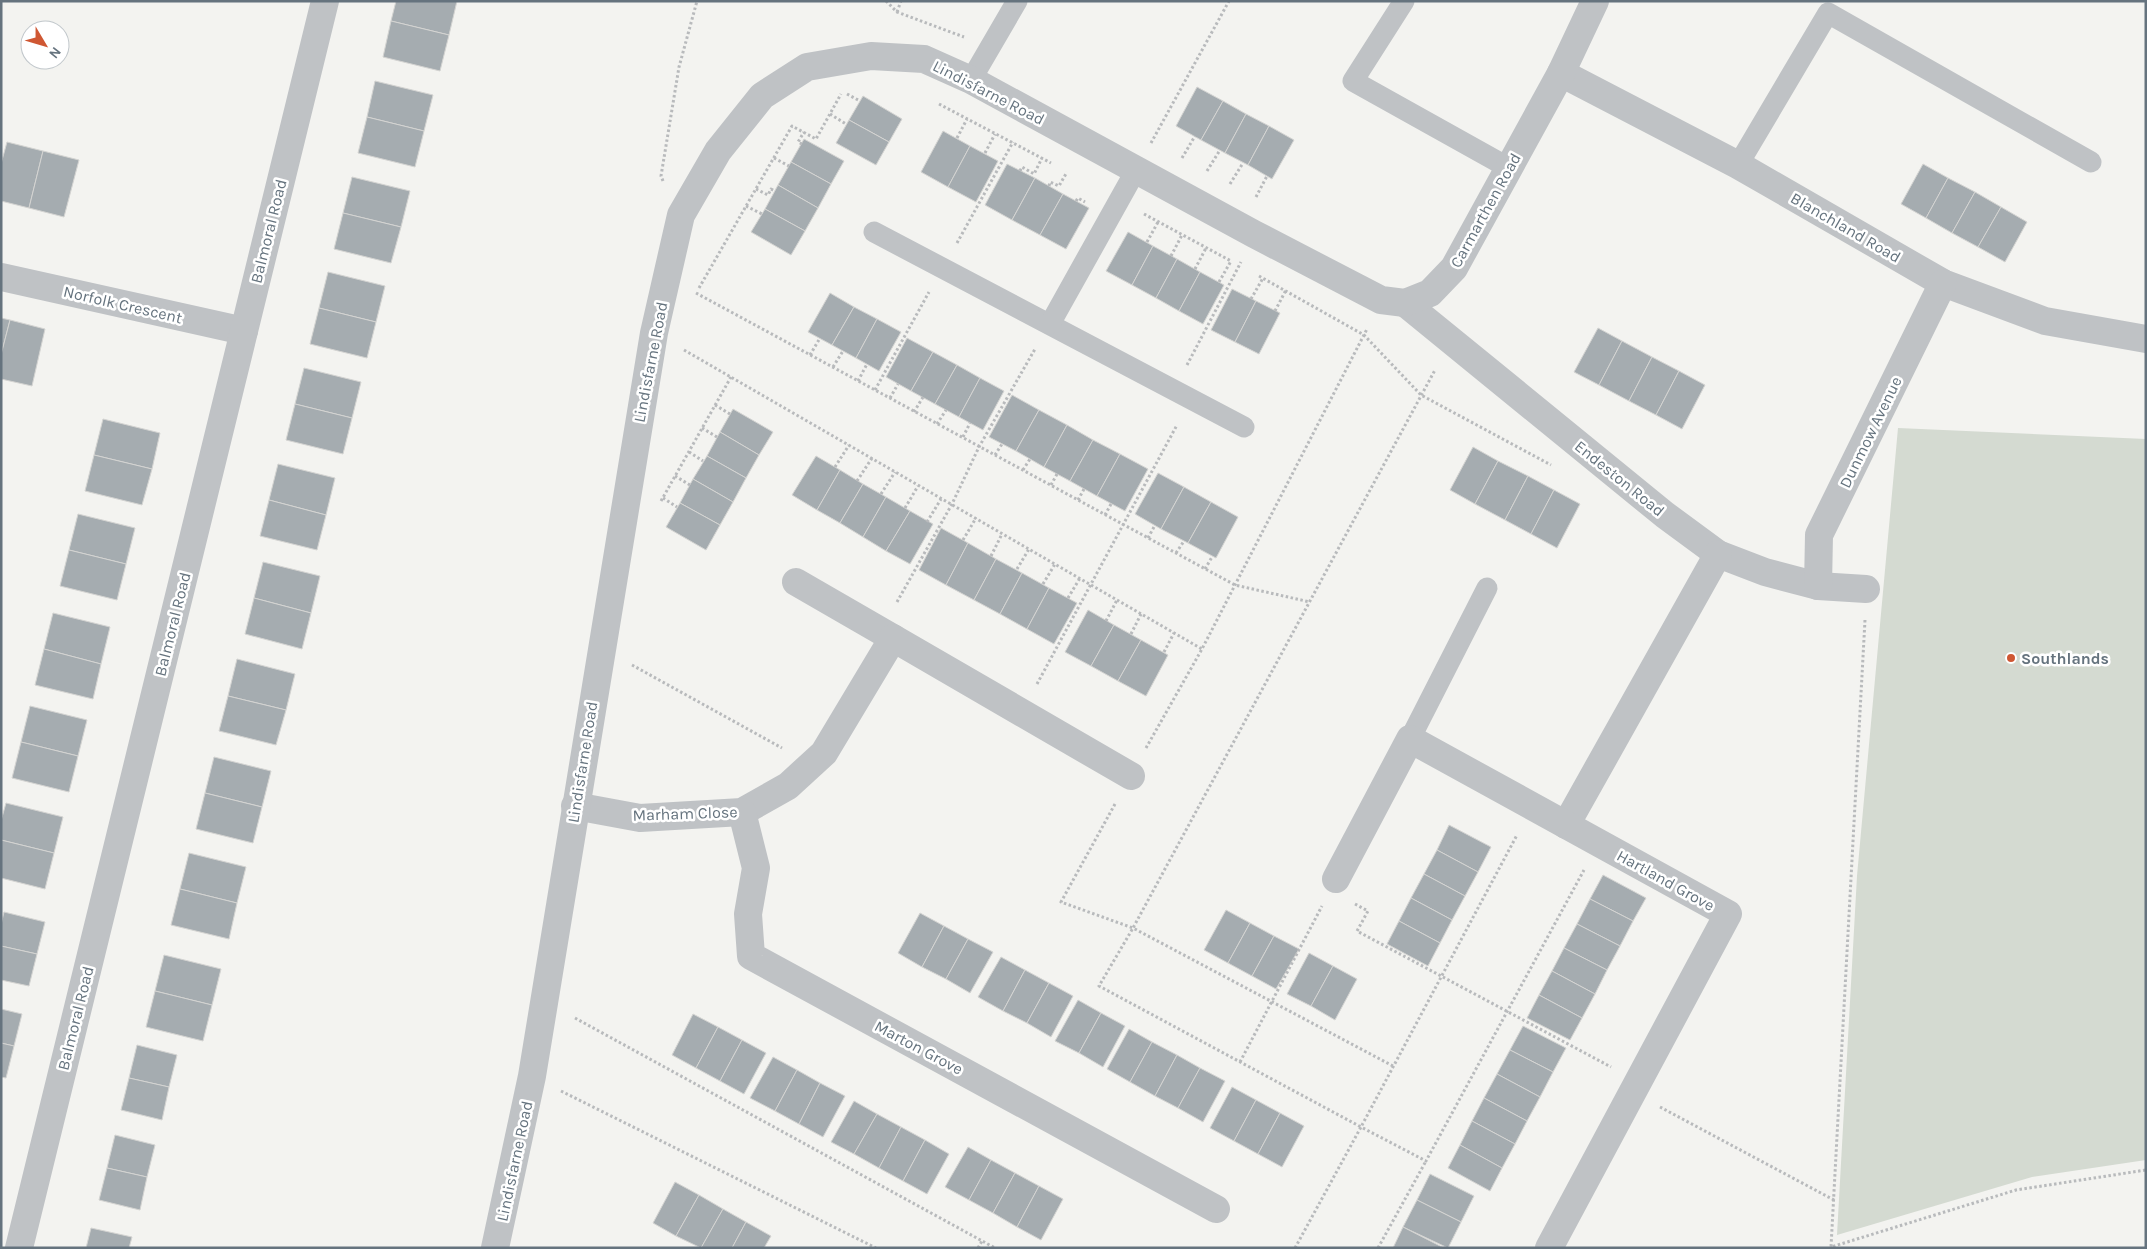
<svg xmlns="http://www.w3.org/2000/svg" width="2147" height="1249" font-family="Karla,sans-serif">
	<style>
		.green { fill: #d4dad1 }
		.building { fill: #a5acb0; stroke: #d4d4d2 }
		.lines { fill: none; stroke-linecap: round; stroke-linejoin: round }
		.path { stroke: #b8babc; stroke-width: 3; stroke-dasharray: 2.5 2.5; stroke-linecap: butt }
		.lane { stroke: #bfc2c5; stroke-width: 21 }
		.street { stroke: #bfc2c5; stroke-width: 28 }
		.poi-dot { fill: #cf5733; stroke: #fff; stroke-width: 2 }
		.labels { text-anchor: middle; stroke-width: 5; stroke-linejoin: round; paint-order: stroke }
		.street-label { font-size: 16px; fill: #65737e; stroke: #fff }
		.poi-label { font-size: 16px; font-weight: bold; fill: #65737e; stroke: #fff; text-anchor: start }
	</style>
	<rect width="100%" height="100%" fill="#f3f3f0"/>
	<!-- green -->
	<polygon class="green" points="1898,428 2146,439 2146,1160 2032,1177 1837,1235 1857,876"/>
	<!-- building -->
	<g class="building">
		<polygon points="396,1 457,1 449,35 391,21"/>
		<polygon points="391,21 449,35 440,71 383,57"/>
		<polygon points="375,81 433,95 424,131 367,117"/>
		<polygon points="1197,87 1223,101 1201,140 1176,126"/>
		<polygon points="863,96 902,119 889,142 849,120"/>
		<polygon points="1223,101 1246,114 1225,153 1201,140"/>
		<polygon points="1246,114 1269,126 1248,165 1225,153"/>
		<polygon points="367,117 424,131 415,167 358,153"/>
		<polygon points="849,120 889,142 876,165 836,143"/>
		<polygon points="1269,126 1294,140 1272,179 1248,165"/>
		<polygon points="943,131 970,146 948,187 921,172"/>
		<polygon points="804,139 844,161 831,184 791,162"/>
		<polygon points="7,142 43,151 29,208 1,201 1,164"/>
		<polygon points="970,146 998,161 976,202 948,187"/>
		<polygon points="43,151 79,160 64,217 29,208"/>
		<polygon points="791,162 831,184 818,208 778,185"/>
		<polygon points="1007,164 1035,178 1012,220 985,205"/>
		<polygon points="1923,164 1948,178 1926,218 1901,204"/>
		<polygon points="352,177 410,191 401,227 343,213"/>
		<polygon points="1035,178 1063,194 1040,235 1012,220"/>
		<polygon points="1948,178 1975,192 1952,233 1926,218"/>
		<polygon points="778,185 818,208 805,231 765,209"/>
		<polygon points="1975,192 2001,207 1978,247 1952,233"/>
		<polygon points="1063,194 1089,208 1066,249 1040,235"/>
		<polygon points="2001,207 2027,222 2005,262 1978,247"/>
		<polygon points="765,209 805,231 791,255 751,232"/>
		<polygon points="343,213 401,227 391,263 334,249"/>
		<polygon points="1128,232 1153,246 1132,285 1106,271"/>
		<polygon points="1153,246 1177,259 1156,298 1132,285"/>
		<polygon points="1177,259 1200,272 1179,311 1156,298"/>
		<polygon points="328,272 385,286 376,322 319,308"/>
		<polygon points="1200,272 1224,285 1203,324 1179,311"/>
		<polygon points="1232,289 1256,301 1235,342 1211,330"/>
		<polygon points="830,293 854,307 832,345 808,332"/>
		<polygon points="1256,301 1280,313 1259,354 1235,342"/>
		<polygon points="854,307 877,319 856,358 832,345"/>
		<polygon points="319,308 376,322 367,358 310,344"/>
		<polygon points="1,318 10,320 1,355"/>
		<polygon points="877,319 901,332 879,371 856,358"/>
		<polygon points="10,320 45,329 32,386 1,379 1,355"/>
		<polygon points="1598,328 1622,341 1599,385 1574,372"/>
		<polygon points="907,338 933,352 911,391 886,377"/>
		<polygon points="1622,341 1652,357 1629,401 1599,385"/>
		<polygon points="933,352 957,365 935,404 911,391"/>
		<polygon points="1652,357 1679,371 1656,415 1629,401"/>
		<polygon points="957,365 980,378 959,417 935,404"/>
		<polygon points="304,368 361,382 352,418 295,404"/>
		<polygon points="1679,371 1705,385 1682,429 1656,415"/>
		<polygon points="980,378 1004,391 983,430 959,417"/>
		<polygon points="1012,395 1039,410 1016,451 989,437"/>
		<polygon points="295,404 352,418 343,454 286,440"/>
		<polygon points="733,409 773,432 759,455 720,432"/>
		<polygon points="1039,410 1067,425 1044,467 1016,451"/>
		<polygon points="103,419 160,433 152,469 94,455"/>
		<polygon points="1067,425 1093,440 1070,481 1044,467"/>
		<polygon points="720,432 759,455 746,478 707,456"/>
		<polygon points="1093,440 1120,454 1097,496 1070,481"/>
		<polygon points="1473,447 1498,461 1475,504 1450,490"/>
		<polygon points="1120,454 1148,469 1125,511 1097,496"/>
		<polygon points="94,455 152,469 142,505 85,491"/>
		<polygon points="707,456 746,478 733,502 693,479"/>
		<polygon points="816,456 840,470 817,510 792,495"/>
		<polygon points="1498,461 1528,476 1505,520 1475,504"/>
		<polygon points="278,464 335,478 326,515 269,500"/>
		<polygon points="840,470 863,484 840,523 817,510"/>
		<polygon points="1158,473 1184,487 1161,529 1135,514"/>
		<polygon points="1528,476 1554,490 1531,534 1505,520"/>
		<polygon points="693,479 733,502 720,525 680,503"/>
		<polygon points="863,484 886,497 863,537 840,523"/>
		<polygon points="1184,487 1211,502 1188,543 1161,529"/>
		<polygon points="1554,490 1580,504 1557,548 1531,534"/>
		<polygon points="886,497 910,511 886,551 863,537"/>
		<polygon points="269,500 326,515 317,550 260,536"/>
		<polygon points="1211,502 1238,517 1216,558 1188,543"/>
		<polygon points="680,503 720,525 706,550 666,527"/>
		<polygon points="910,511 933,524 910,564 886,551"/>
		<polygon points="78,514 135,528 126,564 69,550"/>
		<polygon points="941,528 968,543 946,585 919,570"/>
		<polygon points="968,543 996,559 974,600 946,585"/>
		<polygon points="69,550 126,564 117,600 60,586"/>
		<polygon points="996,559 1022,573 1000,614 974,600"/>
		<polygon points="263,562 320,576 311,613 254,598"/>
		<polygon points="1022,573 1049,588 1027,629 1000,614"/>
		<polygon points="1049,588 1077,603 1054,644 1027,629"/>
		<polygon points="254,598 311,613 302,649 245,634"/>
		<polygon points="1088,610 1114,625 1091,666 1065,652"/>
		<polygon points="53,613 110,627 101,664 44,649"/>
		<polygon points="1114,625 1141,640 1118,681 1091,666"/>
		<polygon points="1141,640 1168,655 1146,696 1118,681"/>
		<polygon points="44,649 101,664 93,699 35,685"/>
		<polygon points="237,659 295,674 286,710 228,696"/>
		<polygon points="228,696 286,710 276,745 219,731"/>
		<polygon points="30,706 87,720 78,756 21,742"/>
		<polygon points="21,742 78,756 69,792 12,778"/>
		<polygon points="214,757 271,771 262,807 205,793"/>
		<polygon points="205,793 262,807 253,843 196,829"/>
		<polygon points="6,803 63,817 54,853 1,840 1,821"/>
		<polygon points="1449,825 1491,847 1478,872 1437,850"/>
		<polygon points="1,840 54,853 45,889 1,878"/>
		<polygon points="1437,850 1478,872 1465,896 1424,874"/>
		<polygon points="189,853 246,867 237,903 180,889"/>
		<polygon points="1424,874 1465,896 1452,920 1411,898"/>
		<polygon points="1603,875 1646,898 1633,921 1590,899"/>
		<polygon points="180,889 237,903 229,939 171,925"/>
		<polygon points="1411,898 1452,920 1440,943 1399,921"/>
		<polygon points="1590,899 1633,921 1620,946 1577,924"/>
		<polygon points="1226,910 1250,923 1228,963 1204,950"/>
		<polygon points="4,912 45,922 37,954 1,946 1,925"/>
		<polygon points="920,913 944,926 922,967 898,953"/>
		<polygon points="1399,921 1440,943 1428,966 1387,944"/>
		<polygon points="1250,923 1274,936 1252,976 1228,963"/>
		<polygon points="1577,924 1620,946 1607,970 1564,948"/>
		<polygon points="944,926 968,939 946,979 922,967"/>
		<polygon points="1274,936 1299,949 1276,989 1252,976"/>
		<polygon points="968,939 993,952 970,993 946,979"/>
		<polygon points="1,946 37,954 29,986 1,980"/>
		<polygon points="1564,948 1607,970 1595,994 1552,971"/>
		<polygon points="1309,953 1333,966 1311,1006 1287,994"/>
		<polygon points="164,955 221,969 212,1005 155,991"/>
		<polygon points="1001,957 1025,970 1003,1011 978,997"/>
		<polygon points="1333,966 1357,979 1335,1020 1311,1006"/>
		<polygon points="1025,970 1049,983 1027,1023 1003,1011"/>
		<polygon points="1552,971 1595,994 1582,1018 1539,995"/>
		<polygon points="1049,983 1073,996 1051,1037 1027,1023"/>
		<polygon points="155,991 212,1005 203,1041 146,1027"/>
		<polygon points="1539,995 1582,1018 1570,1040 1527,1018"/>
		<polygon points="1078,1000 1101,1013 1079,1053 1055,1041"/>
		<polygon points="1,1009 22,1014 14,1046 1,1043"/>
		<polygon points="1101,1013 1125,1026 1103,1067 1079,1053"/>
		<polygon points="693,1014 718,1027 696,1068 672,1055"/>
		<polygon points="1523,1026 1566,1048 1553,1072 1510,1050"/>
		<polygon points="718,1027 742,1040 720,1081 696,1068"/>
		<polygon points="1129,1029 1152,1042 1130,1082 1107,1069"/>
		<polygon points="742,1040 766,1053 744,1094 720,1081"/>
		<polygon points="1152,1042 1177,1055 1155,1096 1130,1082"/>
		<polygon points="1,1043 14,1046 6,1078 1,1077"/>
		<polygon points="137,1045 177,1055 169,1087 129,1078"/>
		<polygon points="1510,1050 1553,1072 1540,1097 1497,1074"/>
		<polygon points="1177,1055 1200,1068 1178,1108 1155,1096"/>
		<polygon points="773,1057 797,1070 775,1111 750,1098"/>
		<polygon points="1200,1068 1225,1081 1203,1122 1178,1108"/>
		<polygon points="797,1070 820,1083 799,1124 775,1111"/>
		<polygon points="1497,1074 1540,1097 1527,1121 1484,1098"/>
		<polygon points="129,1078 169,1087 162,1120 121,1110"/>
		<polygon points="820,1083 845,1096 823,1137 799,1124"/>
		<polygon points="1232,1087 1256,1100 1234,1141 1210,1128"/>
		<polygon points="1484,1098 1527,1121 1515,1144 1472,1121"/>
		<polygon points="1256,1100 1280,1113 1258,1154 1234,1141"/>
		<polygon points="854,1101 877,1114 854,1154 831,1142"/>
		<polygon points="1280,1113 1304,1126 1282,1167 1258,1154"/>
		<polygon points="877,1114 901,1127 879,1168 854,1154"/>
		<polygon points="1472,1121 1515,1144 1502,1168 1460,1145"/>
		<polygon points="901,1127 925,1140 903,1181 879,1168"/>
		<polygon points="115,1135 155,1145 147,1177 107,1168"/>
		<polygon points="925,1140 949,1154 927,1194 903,1181"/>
		<polygon points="1460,1145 1502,1168 1490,1191 1448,1168"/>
		<polygon points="968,1147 991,1160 969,1200 945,1187"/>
		<polygon points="991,1160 1015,1173 993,1213 969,1200"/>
		<polygon points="107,1168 147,1177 140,1210 99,1200"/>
		<polygon points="1015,1173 1039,1186 1017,1227 993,1213"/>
		<polygon points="1430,1174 1474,1196 1461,1222 1417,1200"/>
		<polygon points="675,1182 699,1195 676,1236 653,1223"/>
		<polygon points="1039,1186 1063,1199 1041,1240 1017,1227"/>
		<polygon points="699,1195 723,1209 701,1248 676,1236"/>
		<polygon points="1417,1200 1461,1222 1448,1248 1403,1227"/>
		<polygon points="723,1209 746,1222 732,1248 701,1248"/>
		<polygon points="746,1222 771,1236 764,1248 732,1248"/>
		<polygon points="1403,1227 1444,1248 1393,1248"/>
		<polygon points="91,1228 132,1237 129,1248 86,1248"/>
	</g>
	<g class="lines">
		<!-- path -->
		<g class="path">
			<polyline points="886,1 897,12 964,37"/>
			<polyline points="897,12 901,1"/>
			<polyline points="847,94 860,101"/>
			<polyline points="939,104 1051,163"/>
			<polyline points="830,114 846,124"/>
			<polyline points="957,138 967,119"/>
			<polyline points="1151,143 1229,1"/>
			<polyline points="802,144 798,142 804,132"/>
			<polyline points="985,153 995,134"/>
			<polyline points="774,158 789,166"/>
			<polyline points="1182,158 1195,136"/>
			<polyline points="1020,171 1022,167 1034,174 1042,158"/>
			<polyline points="1207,171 1220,150"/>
			<polyline points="663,181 661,176 679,67 697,1"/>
			<polyline points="1230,184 1243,163"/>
			<polyline points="1049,186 1050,182 1059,186 1067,172"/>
			<polyline points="756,189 768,195 771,189 775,191"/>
			<polyline points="1256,197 1267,176"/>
			<polyline points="1076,201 1078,198 1085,202"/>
			<polyline points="746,206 762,214"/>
			<polyline points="1144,214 1231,261"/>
			<polyline points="1147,242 1158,222"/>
			<polyline points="957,243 1013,142"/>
			<polyline points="1171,256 1182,235"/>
			<polyline points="1195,269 1206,248"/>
			<polyline points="1259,276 1364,335 1421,395 1551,465"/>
			<polyline points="1219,282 1231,261"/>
			<polyline points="699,288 792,126 816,139 841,94"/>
			<polyline points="696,293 1235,585 1310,602"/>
			<polyline points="1251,299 1263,278"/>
			<polyline points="1275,311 1286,290"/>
			<polyline points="684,350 1202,649"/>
			<polyline points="810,355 820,338"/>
			<polyline points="1187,365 1241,262"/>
			<polyline points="833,367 843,351"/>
			<polyline points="858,381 867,364"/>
			<polyline points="875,390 929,292"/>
			<polyline points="890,398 898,384"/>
			<polyline points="715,405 730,414"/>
			<polyline points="914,412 923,397"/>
			<polyline points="937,424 946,410"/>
			<polyline points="702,428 717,437"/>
			<polyline points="963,437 970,423"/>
			<polyline points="689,452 703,461"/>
			<polyline points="995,455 1002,444"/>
			<polyline points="835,467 849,445"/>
			<polyline points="1023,470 1030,459"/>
			<polyline points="675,476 690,485"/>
			<polyline points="857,481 872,458"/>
			<polyline points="1051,485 1057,474"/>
			<polyline points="881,494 895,472"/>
			<polyline points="663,498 677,507"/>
			<polyline points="1078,500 1084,489"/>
			<polyline points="661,501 731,377"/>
			<polyline points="905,508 918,486"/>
			<polyline points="1105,515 1111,504"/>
			<polyline points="927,522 941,499"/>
			<polyline points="1148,538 1155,525"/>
			<polyline points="963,540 976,518"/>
			<polyline points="1176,553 1184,541"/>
			<polyline points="991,556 1002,534"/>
			<polyline points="1017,569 1029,549"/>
			<polyline points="1205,569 1212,557"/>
			<polyline points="1043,584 1055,564"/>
			<polyline points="1068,598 1080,578"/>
			<polyline points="897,602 952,504 979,447 1035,349"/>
			<polyline points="1865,620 1831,1247 2016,1190 2146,1170"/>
			<polyline points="1106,621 1117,600"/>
			<polyline points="1131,634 1141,614"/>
			<polyline points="1164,652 1174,633"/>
			<polyline points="632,665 782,748"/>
			<polyline points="1037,684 1177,425"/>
			<polyline points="1146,748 1202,649 1367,329"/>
			<polyline points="1115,804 1061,902 1133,928 1099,986 1361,1127 1517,835"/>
			<polyline points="1355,904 1368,911 1357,931 1611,1067"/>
			<polyline points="575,1018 995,1248"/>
			<polyline points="1240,1062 1322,906"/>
			<polyline points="1393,1066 1133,928 1435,370"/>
			<polyline points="561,1091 876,1248"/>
			<polyline points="1660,1107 1834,1200"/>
			<polyline points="978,1248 982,1241"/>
			<polyline points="1295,1248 1361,1127 1426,1161 1584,870"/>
			<polyline points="1378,1248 1426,1161"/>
		</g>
		<!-- lane -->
		<g class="lane">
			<polyline points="1404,1 1353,81 1509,168"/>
			<polyline points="971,80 1017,1"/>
			<polyline points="1738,165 1828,13 2091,162"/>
			<polyline points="874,232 1244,427"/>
			<polyline points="1050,324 1136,170"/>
			<polyline points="1410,739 1487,588"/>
		</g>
		<!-- street -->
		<g class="street">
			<polyline points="1561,73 1738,165 1943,283 2045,321 2146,339"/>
			<polyline points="1,277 244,331"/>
			<polyline points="1405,303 1665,515 1718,554 1765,572 1818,586 1866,589"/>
			<polyline points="796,582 893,638"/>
			<polyline points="1818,586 1819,535 1943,283"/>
			<polyline points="575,806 640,818 742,812 788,786 824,753 893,638 1131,776"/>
			<polyline points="742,812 756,868 748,914 751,956 1216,1209"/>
			<polyline points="1566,825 1718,554"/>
			<polyline points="1336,879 1410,739 1728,914 1549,1248"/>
			<polyline points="19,1248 325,1"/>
			<polyline points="495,1248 532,1076 654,333 681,215 718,151 762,96 807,67 871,56 924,59 971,80 1254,234 1381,300 1405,303 1430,293 1454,268 1561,73 1595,1"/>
		</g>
	</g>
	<!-- markers -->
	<circle class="poi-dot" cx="2011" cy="658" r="5"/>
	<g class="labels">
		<!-- street labels -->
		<g class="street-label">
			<text transform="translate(989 92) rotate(27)" y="6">Lindisfarne Road</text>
			<text transform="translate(1485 210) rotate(-61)" y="6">Carmarthen Road</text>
			<text transform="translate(1846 227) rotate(30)" y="6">Blanchland Road</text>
			<text transform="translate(268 231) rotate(-76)" y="6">Balmoral Road</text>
			<text transform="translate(123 304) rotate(13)" y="6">Norfolk Crescent</text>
			<text transform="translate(650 362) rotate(-79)" y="6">Lindisfarne Road</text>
			<text transform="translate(1870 432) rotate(-64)" y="6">Dunmow Avenue</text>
			<text transform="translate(1620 478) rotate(39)" y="6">Endeston Road</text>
			<text transform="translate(172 624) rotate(-76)" y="6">Balmoral Road</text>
			<text transform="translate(582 762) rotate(-81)" y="6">Lindisfarne Road</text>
			<text transform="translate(685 813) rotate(-2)" y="6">Marham Close</text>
			<text transform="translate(1666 880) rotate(29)" y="6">Hartland Grove</text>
			<text transform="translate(75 1018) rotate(-76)" y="6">Balmoral Road</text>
			<text transform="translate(919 1047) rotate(28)" y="6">Marton Grove</text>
			<text transform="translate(514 1161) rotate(-78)" y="6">Lindisfarne Road</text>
		</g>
		<!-- poi labels -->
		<g class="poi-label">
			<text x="2021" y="664">Southlands</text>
		</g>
	</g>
	<!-- border -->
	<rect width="2147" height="1249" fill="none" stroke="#65737e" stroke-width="5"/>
	<!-- north arrow -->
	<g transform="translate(45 45) rotate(128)"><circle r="24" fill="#ffffff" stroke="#c1c7cb"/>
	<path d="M0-4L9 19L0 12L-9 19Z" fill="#cf5733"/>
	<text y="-8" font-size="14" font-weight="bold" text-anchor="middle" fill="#65737e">N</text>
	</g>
</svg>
